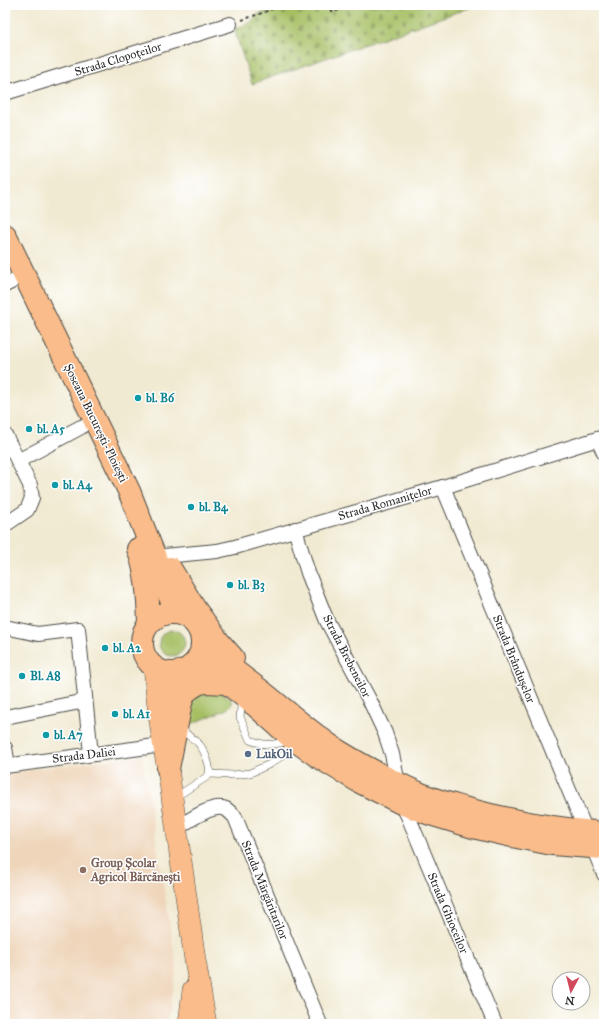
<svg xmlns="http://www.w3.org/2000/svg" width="609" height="1029" font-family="'IM FELL Great Primer',serif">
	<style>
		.built { fill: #efd6bb }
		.green { fill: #a6bf64; stroke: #687548 }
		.cemetery { fill: url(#cemetery-stones); stroke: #687548 }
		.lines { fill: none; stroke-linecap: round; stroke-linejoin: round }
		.service-casing { stroke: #494844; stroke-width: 8 }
		.minor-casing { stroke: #494844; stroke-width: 16 }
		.primary-casing { stroke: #494844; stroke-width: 22 }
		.trunk-casing { stroke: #494844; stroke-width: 24 }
		.path { stroke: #494844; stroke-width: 2; stroke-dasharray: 3 3; stroke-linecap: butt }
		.service { stroke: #fff; stroke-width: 7 }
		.minor { stroke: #fff; stroke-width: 14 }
		.primary { stroke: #f9bc8a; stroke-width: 21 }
		.trunk { stroke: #f9bc8a; stroke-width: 22 }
		.culture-dot { fill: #0f9aa8; stroke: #fff; stroke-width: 1.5 }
		.service-dot { fill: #5c6f8a; stroke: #fff; stroke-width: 1.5 }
		.education-dot { fill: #8d6e63; stroke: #fff; stroke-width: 1.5 }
		.labels { text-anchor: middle; stroke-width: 3; stroke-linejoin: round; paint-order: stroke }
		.street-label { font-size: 12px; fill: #2b2b2b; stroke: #fff }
		.culture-label { font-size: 12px; font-weight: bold; fill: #0d838f; stroke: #fff; text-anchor: start }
		.service-label { font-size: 12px; font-weight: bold; fill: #4e5e75; stroke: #fff; text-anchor: start }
		.education-label { font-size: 12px; font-weight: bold; fill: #785e54; stroke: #fff; text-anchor: start }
	</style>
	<defs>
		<pattern id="cemetery-stones" width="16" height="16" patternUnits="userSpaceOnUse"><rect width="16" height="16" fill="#a6bf64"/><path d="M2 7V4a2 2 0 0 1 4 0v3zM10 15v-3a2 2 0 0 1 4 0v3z" fill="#879b53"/></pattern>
	</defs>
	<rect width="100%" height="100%" fill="#fff"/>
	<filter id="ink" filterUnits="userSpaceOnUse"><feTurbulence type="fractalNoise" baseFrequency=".025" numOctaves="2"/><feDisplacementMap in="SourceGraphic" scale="8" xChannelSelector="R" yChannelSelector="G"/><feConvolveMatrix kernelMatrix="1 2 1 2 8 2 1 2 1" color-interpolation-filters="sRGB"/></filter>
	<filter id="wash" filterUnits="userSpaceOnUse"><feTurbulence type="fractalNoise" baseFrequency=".012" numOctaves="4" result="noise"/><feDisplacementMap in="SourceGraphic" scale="16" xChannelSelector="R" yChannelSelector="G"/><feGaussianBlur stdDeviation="0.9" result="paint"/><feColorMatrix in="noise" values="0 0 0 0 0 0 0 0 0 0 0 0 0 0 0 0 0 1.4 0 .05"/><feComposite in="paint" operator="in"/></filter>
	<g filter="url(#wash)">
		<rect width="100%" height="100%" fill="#f1ead2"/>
		<!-- built -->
		<polygon class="built" points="142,756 177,968 167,1024 5,1024 5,772"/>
		<!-- green -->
		<g class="green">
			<circle cx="172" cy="643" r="13"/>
			<polygon points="213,690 230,697 232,704 227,709 194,723 187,721 194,695"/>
		</g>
		<!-- cemetery -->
		<polygon class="cemetery" points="288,5 477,5 252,84 234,29 250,23 258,14"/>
	</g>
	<g filter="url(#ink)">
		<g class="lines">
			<!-- service casing -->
			<g class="service-casing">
				<g id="service">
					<path d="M240,700L241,707L240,717L250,740C267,747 273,744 290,741"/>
					<polyline points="210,774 233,775 250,773 270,764 283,755 292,742"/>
					<path d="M174,798L208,776C213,769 204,750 199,744C196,740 192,738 189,736C185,733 183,729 181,725"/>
				</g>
			</g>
			<!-- minor casing -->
			<g class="minor-casing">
				<g id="minor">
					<polyline points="5,93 230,24"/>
					<polyline points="5,285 11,282"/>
					<polyline points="5,435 30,485 32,498 27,510 5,525"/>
					<polyline points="598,439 604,453"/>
					<polyline points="18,461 81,427"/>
					<polyline points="443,487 586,831"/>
					<polyline points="295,529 308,573 327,621 371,703 385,733 392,754 398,783"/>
					<polyline points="164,556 217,551 235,547 443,487 604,437"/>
					<polyline points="5,627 38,634 78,629 91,754"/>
					<polyline points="5,717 85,701"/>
					<polyline points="5,748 8,765"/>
					<polyline points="5,766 163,745"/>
					<polyline points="401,803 408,816 495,1024"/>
					<path d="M177,828C188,821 213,803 226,809C229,811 233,815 235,817L320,1024"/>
					<polyline points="593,847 604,874"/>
				</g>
			</g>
			<!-- primary casing -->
			<g class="primary-casing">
				<g id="primary">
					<path d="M154,667C157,701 161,735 168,769L195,960L206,1024"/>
					<polyline points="171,714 173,697 181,671"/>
					<polyline points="189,1024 193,990"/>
				</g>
			</g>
			<!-- trunk casing -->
			<g class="trunk-casing">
				<g id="trunk">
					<polyline points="5,235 129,491 155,557 167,590 173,604 180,613"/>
					<path d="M138,549C147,572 148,597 149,622"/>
					<polyline points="170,568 195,609 219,642 233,658"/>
					<circle cx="172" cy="643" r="30"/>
					<path d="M202,645C222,662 243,677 264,693C289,713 313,735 340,752C366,768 394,782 421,794C435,800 450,804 464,808C510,821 557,829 604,833"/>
					<polyline points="191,666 210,674 227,683 257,707 294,740 320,758 358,781 401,803 430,814 473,827 512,836 552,844 604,848"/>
					<polyline points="168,769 181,703 185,692 191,688 199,683 206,682 226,683"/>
				</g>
			</g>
			<!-- path -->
			<g class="path">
				<polyline points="328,5 329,9 333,12 355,5"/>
				<polyline points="242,20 284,5"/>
			</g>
			<!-- service -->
			<use href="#service" class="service"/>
			<!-- minor -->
			<use href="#minor" class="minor"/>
			<!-- primary -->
			<use href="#primary" class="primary"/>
			<!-- trunk -->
			<use href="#trunk" class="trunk"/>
		</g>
	</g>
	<!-- markers -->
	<g class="culture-dot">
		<circle cx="138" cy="398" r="4"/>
		<circle cx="29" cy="429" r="4"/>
		<circle cx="55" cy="485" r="4"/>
		<circle cx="191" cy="507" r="4"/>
		<circle cx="230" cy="585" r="4"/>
		<circle cx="105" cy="648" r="4"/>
		<circle cx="22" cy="676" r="4"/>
		<circle cx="115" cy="714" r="4"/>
		<circle cx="46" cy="735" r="4"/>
	</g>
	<circle class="service-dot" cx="248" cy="754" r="4"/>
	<circle class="education-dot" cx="83" cy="870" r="4"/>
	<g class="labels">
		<!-- street labels -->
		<g class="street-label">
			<text transform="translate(118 59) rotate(-17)" y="4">Strada Clopoțeilor</text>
			<text transform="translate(96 423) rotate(64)" y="4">Șoseaua București-Ploiești</text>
			<text transform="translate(385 503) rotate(-16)" y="4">Strada Romanițelor</text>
			<text transform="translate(347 656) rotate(63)" y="4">Strada Brebeneilor</text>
			<text transform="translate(514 659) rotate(68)" y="4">Strada Brândușelor</text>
			<text transform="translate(84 755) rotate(-7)" y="4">Strada Daliei</text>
			<text transform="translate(265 890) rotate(68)" y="4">Strada Mărgăritarilor</text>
			<text transform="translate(448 913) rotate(67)" y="4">Strada Ghioceilor</text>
		</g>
		<!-- culture labels -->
		<g class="culture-label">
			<text x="146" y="402">bl. B6</text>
			<text x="37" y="433">bl. A5</text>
			<text x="63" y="489">bl. A4</text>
			<text x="199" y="511">bl. B4</text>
			<text x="238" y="589">bl. B3</text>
			<text x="113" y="652">bl. A2</text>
			<text x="30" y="680">Bl. A8</text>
			<text x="123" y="718">bl. A1</text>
			<text x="54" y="739">bl. A7</text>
		</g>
		<!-- service labels -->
		<g class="service-label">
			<text x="256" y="758">LukOil</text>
		</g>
		<!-- education labels -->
		<g class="education-label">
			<text x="91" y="867">Group Școlar<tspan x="91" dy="14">Agricol Bărcănești</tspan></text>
		</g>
	</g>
	<!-- margin -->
	<rect width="609" height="1029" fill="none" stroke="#fff" stroke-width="20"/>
	<!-- north arrow -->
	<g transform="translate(571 991) rotate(187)"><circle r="19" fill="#ffffff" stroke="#aaaaaa"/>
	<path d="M0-3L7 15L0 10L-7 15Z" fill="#d1495b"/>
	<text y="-6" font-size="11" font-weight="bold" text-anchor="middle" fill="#2b2b2b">N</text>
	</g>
</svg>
